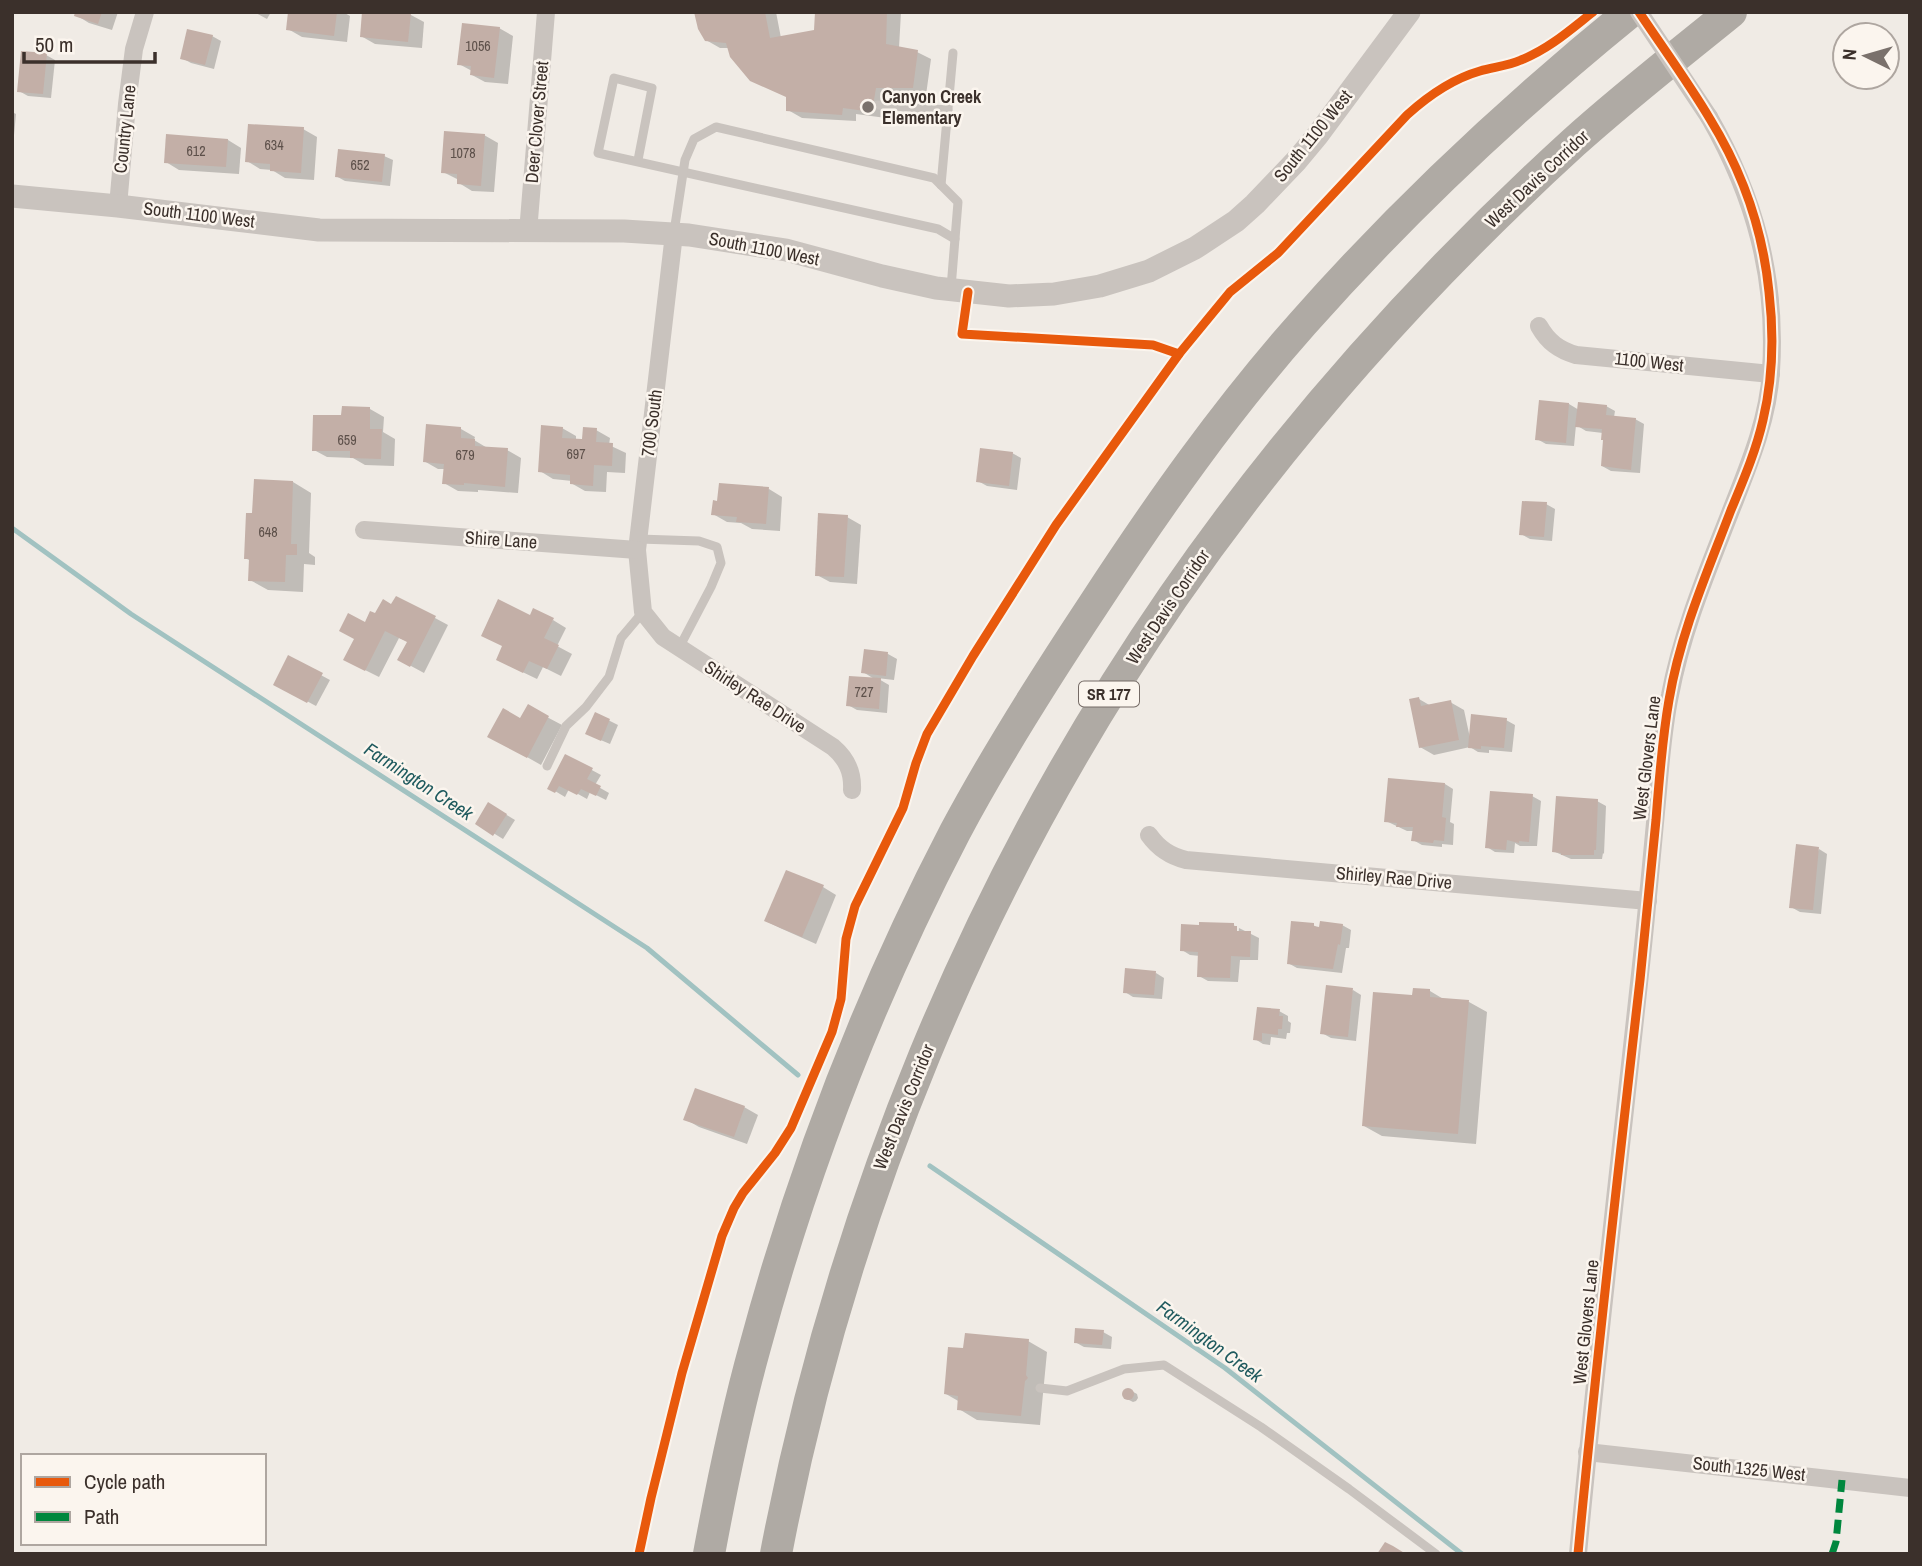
<svg xmlns="http://www.w3.org/2000/svg" width="1922" height="1566" font-family="'Archivo Narrow',sans-serif">
	<style>
		.shadow { fill: #0003 }
		.lines { fill: none; stroke-linecap: round; stroke-linejoin: round }
		.stream { stroke: #a1c2c1; stroke-width: 5 }
		.building { fill: #c3afa7 }
		.service { stroke: #c9c3be; stroke-width: 9 }
		.minor { stroke: #c9c3be; stroke-width: 18 }
		.tertiary { stroke: #c9c3be; stroke-width: 23 }
		.motorway { stroke: #afaaa4; stroke-width: 32 }
		.minor-bridge { stroke: #c9c3be; stroke-width: 18 }
		.quiet { stroke: #00873e; stroke-width: 7; stroke-dasharray: 14 7; stroke-linecap: butt }
		.cycleway-casing { stroke: #fbf5ee; stroke-width: 13 }
		.cycleway { stroke: #e8590c; stroke-width: 9 }
		.poi-dot { fill: #7a716c; stroke: #fbf5ee; stroke-width: 2.5 }
		.labels { text-anchor: middle; stroke-width: 5; stroke-linejoin: round; paint-order: stroke }
		.number-label { font-size: 14px; fill: #5d504a }
		.shield { fill: #fbf5ee; stroke: #756b66; stroke-width: 2 }
		.shield-label { font-size: 16px; font-weight: bold; fill: #3b302b }
		.poi-label { font-size: 18px; font-weight: bold; fill: #3b302b; stroke: #fbf5ee; text-anchor: start }
		.street-label { font-size: 18px; fill: #3b302b; stroke: #fbf5ee }
		.water-label { font-size: 19px; font-style: italic; fill: #1f5a5e; stroke: #fbf5ee }
	</style>
	<rect width="100%" height="100%" fill="#f0ebe5"/>
	<!-- shadow -->
	<g class="shadow">
		<polygon points="77,12 118,12 112,30 89,23 76,15"/>
		<polygon points="254,12 271,12 267,19"/>
		<polygon points="290,12 343,12 350,16 347,42 302,37 288,29"/>
		<polygon points="364,12 394,12 411,15 424,22 422,48 375,44 361,36"/>
		<polygon points="696,12 776,12 781,38 816,32 817,12 901,12 899,48 917,52 931,59 926,95 890,95 886,118 856,114 856,121 802,118 788,110 788,98 729,48 720,48 706,40"/>
		<polygon points="499,28 513,36 508,84 485,82 472,75 472,71 459,64"/>
		<polygon points="212,36 221,41 214,69 191,63 182,58"/>
		<polygon points="46,55 55,60 51,98 28,96 19,91"/>
		<polygon points="12,112 16,114 14,135 12,135"/>
		<polygon points="303,129 317,137 314,180 285,178 272,170 260,169 247,161"/>
		<polygon points="484,135 498,143 494,192 472,191 459,183 459,180 443,172"/>
		<polygon points="228,140 241,148 239,174 179,170 166,162"/>
		<polygon points="384,156 393,160 390,186 345,181 336,176"/>
		<polygon points="1569,404 1579,410 1606,406 1615,411 1614,417 1635,419 1644,424 1640,473 1611,471 1602,466 1605,440 1603,433 1586,431 1576,425 1574,446 1546,444 1537,439"/>
		<polygon points="370,409 384,417 383,432 395,439 394,466 365,465 353,458 327,457 314,450 343,417"/>
		<polygon points="562,428 576,436 576,440 584,441 596,430 610,438 609,445 626,453 625,473 607,472 606,492 585,491 571,483 572,481 553,479 540,471"/>
		<polygon points="461,429 475,437 474,440 489,449 507,450 521,458 518,493 478,490 478,492 458,491 444,483 445,469 438,469 424,461"/>
		<polygon points="1012,453 1021,458 1017,490 987,486 978,481"/>
		<polygon points="293,482 311,493 309,553 315,557 315,565 304,564 303,592 268,590 250,580 251,561 245,558 254,515"/>
		<polygon points="769,489 782,497 780,531 752,529 741,523 727,522 713,514"/>
		<polygon points="1546,504 1555,509 1552,541 1530,539 1521,534"/>
		<polygon points="847,517 861,525 857,584 830,582 817,575"/>
		<polygon points="392,606 435,618 448,625 424,673 400,660 409,642 399,638 379,677 359,667 366,624"/>
		<polygon points="553,620 566,628 557,646 572,654 561,676 543,667 537,679 512,667"/>
		<polygon points="865,651 888,654 897,659 894,680 877,678 889,685 887,713 857,710 848,705 876,680 863,672"/>
		<polygon points="289,658 330,680 316,706 275,684"/>
		<polygon points="1419,699 1431,706 1450,702 1464,710 1470,738 1506,720 1515,725 1512,752 1489,750 1489,753 1478,752 1470,747 1434,755 1420,747"/>
		<polygon points="528,707 562,725 541,765 490,736 521,720"/>
		<polygon points="596,714 618,725 610,744 596,738"/>
		<polygon points="566,756 601,775 595,785 609,793 606,800 590,792 587,799 569,789 565,797 550,788"/>
		<polygon points="1445,784 1453,789 1450,822 1454,824 1453,845 1442,844 1442,847 1422,845 1413,840 1414,831 1407,831 1386,821"/>
		<polygon points="1532,796 1541,801 1537,846 1520,846 1515,843 1514,853 1495,852 1487,847"/>
		<polygon points="1597,801 1606,806 1604,854 1603,853 1602,859 1571,859 1553,851"/>
		<polygon points="489,804 515,820 503,839 477,823"/>
		<polygon points="1819,849 1827,854 1821,914 1800,912 1791,907"/>
		<polygon points="823,887 836,895 816,944 780,928 766,921"/>
		<polygon points="1233,925 1237,927 1235,927 1238,940 1239,928 1259,938 1258,960 1240,960 1238,982 1208,981 1199,976 1200,956 1190,955 1182,950"/>
		<polygon points="1313,925 1320,929 1342,925 1351,930 1349,948 1346,948 1342,973 1297,968 1288,963"/>
		<polygon points="1156,973 1164,978 1162,999 1133,997 1125,992"/>
		<polygon points="1353,990 1361,995 1356,1041 1331,1038 1322,1033"/>
		<polygon points="1430,991 1445,1000 1469,1002 1487,1012 1476,1144 1382,1136 1364,1126 1414,997"/>
		<polygon points="1279,1011 1288,1016 1288,1021 1291,1023 1290,1033 1287,1033 1286,1039 1271,1037 1270,1045 1263,1044 1255,1039"/>
		<polygon points="744,1107 758,1115 747,1144 699,1127 685,1119"/>
		<polygon points="1103,1332 1112,1337 1111,1349 1084,1347 1075,1342"/>
		<polygon points="1028,1341 1047,1352 1040,1425 977,1420 959,1409 960,1402 946,1394 965,1350"/>
		<polygon points="1128,1389 1137,1394 1138,1398 1136,1401 1133,1402 1125,1398 1123,1394 1125,1391"/>
	</g>
	<g class="lines">
		<!-- stream -->
		<g class="stream">
			<polyline points="12,528 131,614 647,948 798,1075"/>
			<polyline points="930,1166 1225,1368 1462,1554"/>
		</g>
	</g>
	<!-- building -->
	<g class="building">
		<polygon points="75,12 102,12 98,24 74,16"/>
		<polygon points="288,12 337,12 334,36 286,30"/>
		<polygon points="362,12 411,13 408,42 360,37"/>
		<polygon points="694,12 765,12 770,38 814,30 815,12 887,12 886,44 918,50 913,88 876,88 872,112 843,108 842,115 786,111 786,97 750,81 730,57 726,43 705,41 698,29"/>
		<polygon points="462,23 500,27 494,78 470,75 471,66 457,65"/>
		<polygon points="187,29 213,35 205,65 180,59"/>
		<polygon points="21,51 47,53 43,94 17,92"/>
		<polygon points="248,124 304,127 301,173 270,171 270,164 245,162"/>
		<polygon points="444,131 485,134 481,186 457,184 457,174 441,173"/>
		<polygon points="166,134 228,139 226,167 164,163"/>
		<polygon points="338,149 385,154 382,182 335,177"/>
		<polygon points="1539,400 1569,403 1566,443 1535,440"/>
		<polygon points="1578,402 1607,405 1606,415 1636,418 1631,470 1601,466 1603,440 1601,440 1602,429 1575,427"/>
		<polygon points="342,406 370,407 370,429 382,429 381,459 350,458 350,451 312,451 313,415 341,415"/>
		<polygon points="426,424 461,427 461,438 475,439 475,446 508,448 505,487 464,483 464,485 442,484 444,464 423,462"/>
		<polygon points="541,425 563,427 562,438 582,439 583,427 597,428 596,442 613,443 612,466 594,465 593,486 570,484 570,475 538,472"/>
		<polygon points="980,448 1013,452 1009,486 976,482"/>
		<polygon points="254,479 293,481 291,544 297,544 297,555 286,555 285,582 248,581 249,559 244,559 246,513 252,513"/>
		<polygon points="719,483 769,487 766,524 736,522 737,517 711,515 713,500 717,501"/>
		<polygon points="1522,501 1547,502 1544,537 1519,535"/>
		<polygon points="818,513 848,515 844,577 815,576"/>
		<polygon points="396,596 436,616 410,667 397,660 407,642 385,631 365,671 343,660 354,639 339,631 348,613 365,622 370,611 375,613 383,599 391,604"/>
		<polygon points="498,599 530,615 533,608 554,618 544,638 559,645 547,669 529,661 523,673 496,660 502,646 481,636"/>
		<polygon points="864,649 888,652 886,676 861,673"/>
		<polygon points="288,655 323,673 307,703 273,685"/>
		<polygon points="849,676 881,678 879,709 846,706"/>
		<polygon points="1419,697 1421,706 1451,700 1459,740 1419,748 1409,699"/>
		<polygon points="528,704 549,716 527,758 487,737 503,708 520,718"/>
		<polygon points="595,712 610,719 601,741 585,734"/>
		<polygon points="1471,714 1507,718 1504,748 1481,746 1481,749 1468,748"/>
		<polygon points="565,754 593,768 587,779 601,786 596,796 581,789 577,795 559,786 555,793 547,789"/>
		<polygon points="1388,778 1445,783 1442,817 1446,818 1444,841 1434,840 1433,843 1411,841 1413,827 1396,827 1397,823 1384,822"/>
		<polygon points="1490,791 1533,794 1529,842 1519,841 1519,843 1507,840 1506,850 1485,848"/>
		<polygon points="1556,796 1598,799 1596,850 1594,850 1594,855 1561,855 1561,853 1552,852"/>
		<polygon points="488,802 507,814 493,836 475,824"/>
		<polygon points="1796,844 1819,847 1813,910 1789,908"/>
		<polygon points="786,870 824,885 802,937 764,921"/>
		<polygon points="1291,921 1314,923 1314,926 1319,927 1320,921 1343,924 1340,945 1338,944 1333,969 1287,964"/>
		<polygon points="1199,922 1234,923 1234,926 1237,926 1237,931 1251,931 1250,957 1231,956 1230,978 1197,977 1198,952 1180,951 1181,924 1199,925"/>
		<polygon points="1125,968 1156,971 1154,995 1123,993"/>
		<polygon points="1326,985 1353,988 1348,1037 1320,1034"/>
		<polygon points="1413,988 1430,989 1430,997 1469,1000 1458,1134 1362,1126 1373,992 1412,995"/>
		<polygon points="1257,1007 1280,1009 1279,1016 1283,1016 1282,1029 1278,1029 1278,1035 1262,1033 1262,1041 1253,1040"/>
		<polygon points="695,1088 745,1106 734,1137 683,1120"/>
		<polygon points="1075,1328 1104,1330 1102,1345 1074,1343"/>
		<polygon points="965,1333 1029,1339 1026,1375 1028,1378 1025,1381 1021,1416 957,1410 958,1396 944,1394 948,1347 963,1348"/>
		<circle cx="1128" cy="1394" r="6"/>
		<polygon points="1385,1542 1393,1546 1406,1554 1377,1554"/>
	</g>
	<g class="lines">
		<!-- service -->
		<g class="service">
			<polyline points="877,105 948,110"/>
			<polyline points="638,160 652,88 614,78 598,153 938,229 955,239"/>
			<polyline points="941,185 953,53"/>
			<polyline points="674,232 685,160 694,139 716,127 934,178 958,202 951,288"/>
			<polyline points="639,539 699,541 717,547 721,563 711,587 679,648"/>
			<polyline points="547,766 566,726 586,707 609,677 621,638 643,612"/>
			<polyline points="1040,1388 1067,1391 1124,1369 1164,1365 1261,1427 1349,1489 1436,1554"/>
		</g>
		<!-- minor -->
		<g class="minor">
			<polyline points="118,206 127,104 134,49 145,12"/>
			<polyline points="528,232 546,12"/>
			<path d="M674,234L637,550L643,612L663,637L833,747C847,759 853,772 852,790"/>
			<path d="M1539,326C1548,342 1559,350 1576,355L1771,374"/>
			<polyline points="364,530 637,550"/>
			<path d="M1149,835C1159,849 1170,856 1186,860L1648,901"/>
			<polyline points="1587,1452 1910,1488"/>
			<path d="M1578,1554C1596,1360 1619,1167 1640,974C1646,920 1651,866 1656,812C1660,773 1662,733 1670,695C1682,631 1707,572 1730,513C1748,467 1768,421 1771,371C1777,279 1755,197 1709,117"/>
		</g>
		<!-- tertiary -->
		<polyline class="tertiary" points="12,196 118,206 319,230 624,231 689,235 786,250 882,276 936,288 1009,296 1054,294 1100,286 1149,271 1195,248 1236,221 1255,204 1297,160 1317,136 1409,12"/>
		<!-- motorway -->
		<g class="motorway">
			<path d="M709,1554C722,1484 736,1415 755,1347C803,1169 870,995 955,832C997,753 1045,678 1094,604C1158,506 1225,411 1303,323C1403,210 1513,107 1630,12"/>
			<path d="M776,1554C841,1212 975,884 1173,597C1287,432 1425,278 1573,143C1624,97 1678,55 1731,12"/>
		</g>
		<!-- minor-bridge -->
		<polyline class="minor-bridge" points="1639,12 1709,117"/>
		<!-- quiet -->
		<polyline class="quiet" points="1832,1554 1836,1542 1842,1480"/>
		<!-- cycleway casing -->
		<g class="cycleway-casing">
			<g id="cycleway">
				<polyline points="968,292 962,334 1153,345 1179,354"/>
				<path d="M639,1554L651,1498L682,1373L722,1236L734,1208L743,1193L775,1153L791,1128L832,1032L841,999L846,939L855,906L903,808L916,763L927,734L973,656L1056,525L1179,354L1230,292L1278,253L1407,115C1428,96 1452,79 1480,71C1494,67 1508,66 1521,60C1549,49 1570,30 1593,12"/>
				<path d="M1578,1554C1596,1362 1618,1171 1640,980C1645,926 1651,873 1656,820C1659,780 1662,740 1669,700C1680,634 1707,573 1731,510C1743,481 1756,451 1763,420C1773,378 1774,335 1769,292C1763,231 1742,171 1710,119C1688,82 1663,48 1639,12"/>
			</g>
		</g>
		<!-- cycleway -->
		<use href="#cycleway" class="cycleway"/>
	</g>
	<!-- markers -->
	<circle class="poi-dot" cx="868" cy="107" r="7"/>
	<g class="labels">
		<!-- number labels -->
		<g class="number-label">
			<text x="478" y="51">1056</text>
			<text x="274" y="150">634</text>
			<text x="196" y="156">612</text>
			<text x="463" y="158">1078</text>
			<text x="360" y="170">652</text>
			<text x="347" y="445">659</text>
			<text x="576" y="459">697</text>
			<text x="465" y="460">679</text>
			<text x="268" y="537">648</text>
			<text x="864" y="697">727</text>
		</g>
		<!-- shield labels -->
		<rect class="shield" x="1079" y="681.5" width="60" height="25" rx="5"/>
		<g class="shield-label">
			<text x="1109" y="700">SR 177</text>
		</g>
		<!-- poi labels -->
		<g class="poi-label">
			<text x="882" y="103">Canyon Creek<tspan x="882" dy="21">Elementary</tspan></text>
		</g>
		<!-- street labels -->
		<g class="street-label">
			<text transform="translate(537 122) rotate(-85)" y="6">Deer Clover Street</text>
			<text transform="translate(125 129) rotate(-84)" y="6">Country Lane</text>
			<text transform="translate(1313 136) rotate(-51)" y="6">South 1100 West</text>
			<text transform="translate(1537 179) rotate(-43)" y="6">West Davis Corridor</text>
			<text transform="translate(199 215) rotate(7)" y="6">South 1100 West</text>
			<text transform="translate(764 249) rotate(11)" y="6">South 1100 West</text>
			<text transform="translate(1649 362) rotate(6)" y="6">1100 West</text>
			<text transform="translate(652 423) rotate(-83)" y="6">700 South</text>
			<text transform="translate(501 540) rotate(4)" y="6">Shire Lane</text>
			<text transform="translate(1168 607) rotate(-56)" y="6">West Davis Corridor</text>
			<text transform="translate(755 697) rotate(33)" y="6">Shirley Rae Drive</text>
			<text transform="translate(1647 758) rotate(-83)" y="6">West Glovers Lane</text>
			<text transform="translate(1394 878) rotate(5)" y="6">Shirley Rae Drive</text>
			<text transform="translate(904 1107) rotate(-68)" y="6">West Davis Corridor</text>
			<text transform="translate(1586 1322) rotate(-84)" y="6">West Glovers Lane</text>
			<text transform="translate(1749 1469) rotate(6)" y="6">South 1325 West</text>
		</g>
		<!-- water labels -->
		<g class="water-label">
			<text transform="translate(419 781) rotate(33)" y="7">Farmington Creek</text>
			<text transform="translate(1210 1341) rotate(36)" y="7">Farmington Creek</text>
		</g>
	</g>
	<!-- border -->
	<rect width="1922" height="1566" fill="none" stroke="#3b302b" stroke-width="28"/>
	<!-- legend -->
	<rect x="21" y="1454" width="245" height="91" fill="#fbf5ee" stroke="#aea6a0" stroke-width="2"/>
	<rect x="35" y="1477" width="35" height="10" fill="#e8590c" stroke="#aea6a0" stroke-width="2"/>
	<text x="84" y="1489" font-size="21" fill="#3b302b">Cycle path</text>
	<rect x="35" y="1512" width="35" height="10" fill="#00873e" stroke="#aea6a0" stroke-width="2"/>
	<text x="84" y="1524" font-size="21" fill="#3b302b">Path</text>
	<!-- north arrow -->
	<g transform="translate(1866 56) rotate(275)"><circle r="33" fill="#fbf5ee" stroke="#aea6a0" stroke-width="2"/>
	<path d="M0-5L12 26L0 18L-12 26Z" fill="#7a716c"/>
	<text y="-10" font-size="19" font-weight="bold" text-anchor="middle" fill="#3b302b">N</text>
	</g>
	<!-- scale -->
	<path d="M24 52v10h131v-10" fill="none" stroke="#3b302b" stroke-width="3.5"/>
	<text x="35" y="52" font-size="21" fill="#3b302b" stroke="#fbf5ee" stroke-width="5" paint-order="stroke">50 m</text>
</svg>
